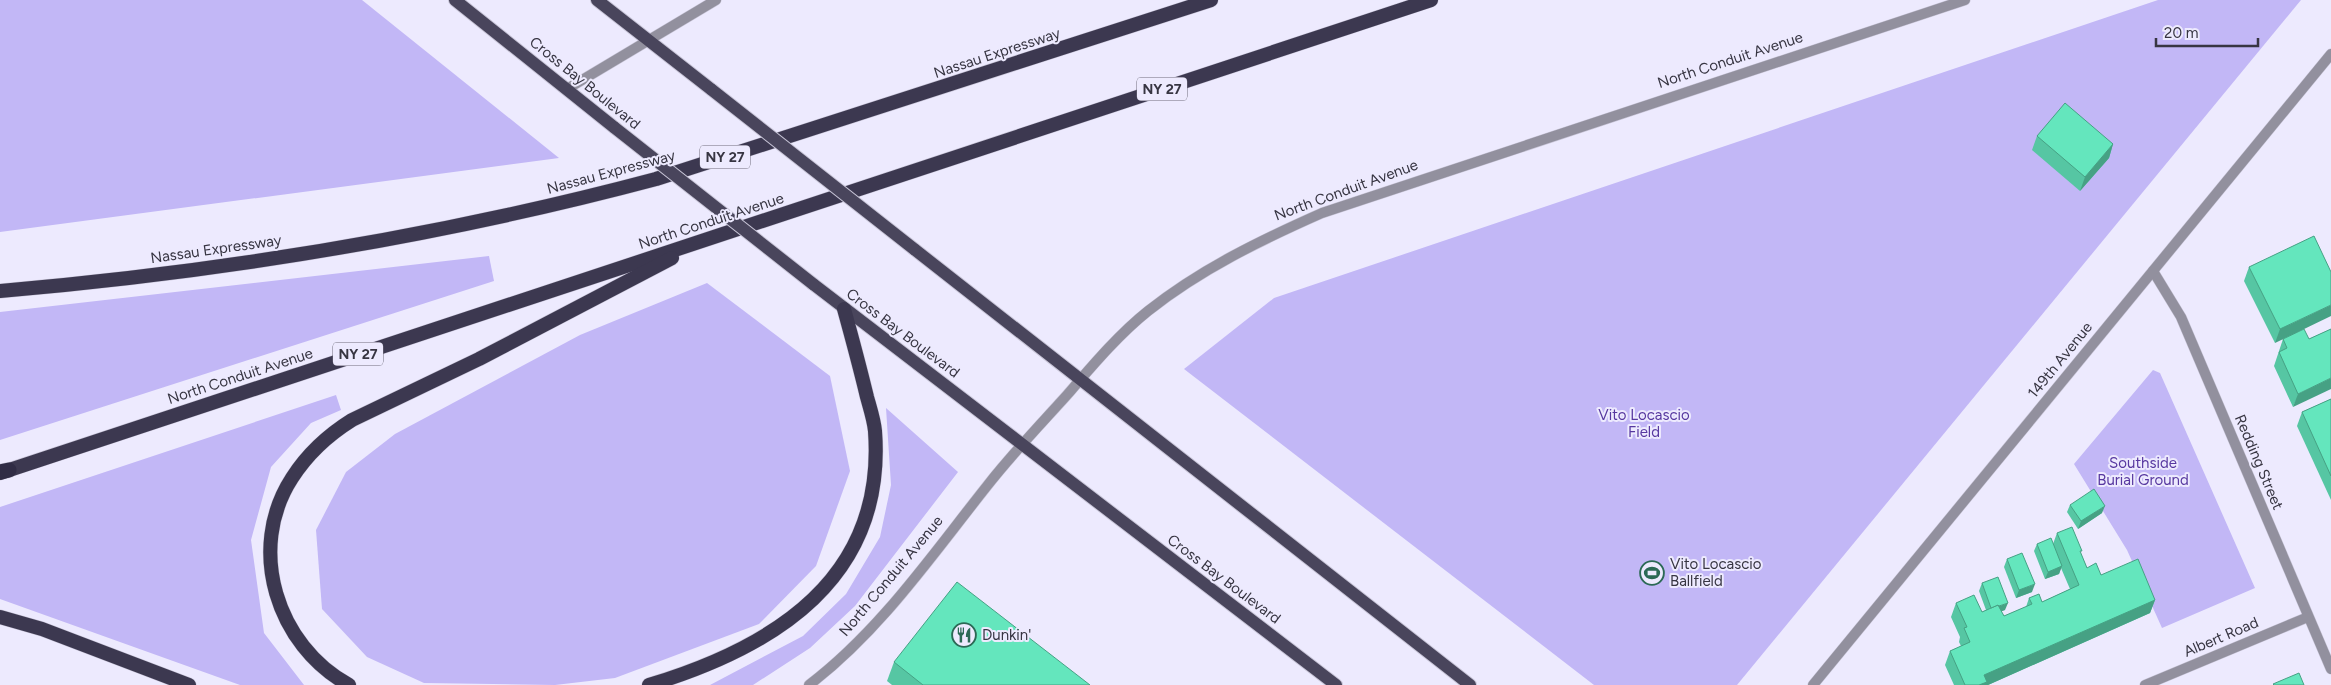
<svg xmlns="http://www.w3.org/2000/svg" width="2331" height="685" font-family="Figtree,sans-serif">
	<style>
		.green { fill: #c2b7f6 }
		.lines { fill: none; stroke-linecap: round; stroke-linejoin: round }
		.minor-casing { stroke: #c9c6d8; stroke-width: 11 }
		.tertiary-casing { stroke: #c9c6d8; stroke-width: 11 }
		.primary-casing { stroke: #c9c6d8; stroke-width: 14 }
		.trunk-casing { stroke: #c9c6d8; stroke-width: 15 }
		.motorway-casing { stroke: #c9c6d8; stroke-width: 16 }
		.minor { stroke: #92909e; stroke-width: 10 }
		.tertiary { stroke: #92909e; stroke-width: 10 }
		.primary { stroke: #49455c; stroke-width: 12 }
		.trunk { stroke: #3c3850; stroke-width: 14 }
		.motorway { stroke: #302c45; stroke-width: 15 }
		.primary-bridge-casing { stroke: #c9c6d8; stroke-width: 14; stroke-linecap: butt }
		.primary-bridge { stroke: #49455c; stroke-width: 12 }
		.wall { fill: #56c6a3 }
		.shaded-wall { fill: #46a184 }
		.building { fill: #64e6bd; stroke: #46a184 }
		.labels { text-anchor: middle; stroke-width: 4; stroke-linejoin: round; paint-order: stroke }
		.shield { fill: #edeafe; stroke: #6e6b7a; stroke-width: 1 }
		.shield-label { font-size: 14px; font-weight: bold; fill: #373542 }
		.street-label { font-size: 15px; fill: #373542; stroke: #edeafe }
		.park-label { font-size: 15px; fill: #5738a0; stroke: #edeafe }
		.poi-label { font-size: 15px; fill: #373542; stroke: #edeafe; text-anchor: start }
	</style>
	<rect width="100%" height="100%" fill="#edeafe"/>
	<!-- green -->
	<g class="green">
		<polygon points="0,0 362,0 559,158 0,232"/>
		<polygon points="2158,0 2301,0 1737,685 1594,685 1184,369 1274,298"/>
		<polygon points="489,256 494,281 0,440 0,312"/>
		<polygon points="707,283 830,376 850,471 816,566 759,624 615,678 555,685 424,683 367,657 322,609 316,530 346,472 395,434 580,335"/>
		<polygon points="2153,370 2160,373 2255,588 2162,628 2127,550 2074,464"/>
		<polygon points="336,395 341,410 311,423 271,467 251,540 264,633 304,685 240,685 0,599 0,507"/>
		<polygon points="886,408 958,472 855,606 810,648 753,685 710,685 803,636 846,594 880,537 891,485"/>
	</g>
	<g class="lines">
		<!-- minor casing -->
		<g class="minor-casing">
			<g id="minor">
				<polyline points="2153,271 2181,317 2331,669"/>
				<polyline points="2145,685 2308,617"/>
			</g>
		</g>
		<!-- tertiary casing -->
		<g class="tertiary-casing">
			<g id="tertiary">
				<polyline points="567,89 716,0"/>
				<path d="M809,685C880,631 932,555 987,486C1012,454 1040,425 1067,395C1092,366 1118,335 1148,311C1201,269 1261,240 1322,213L1965,0"/>
				<polyline points="1813,685 2331,54"/>
			</g>
		</g>
		<!-- primary casing -->
		<g class="primary-casing">
			<g id="primary">
				<polyline points="455,0 615,128"/>
				<polyline points="597,0 712,90"/>
				<polyline points="914,249 1470,685"/>
				<polyline points="813,284 1336,685"/>
			</g>
		</g>
		<!-- trunk casing -->
		<g class="trunk-casing">
			<g id="trunk">
				<path d="M0,291C221,272 442,236 656,179L1211,0"/>
				<polyline points="0,473 1431,0"/>
				<polyline points="0,617 42,629 189,685"/>
				<path d="M349,685C277,646 246,549 292,478C308,453 328,435 352,420L479,359L672,258"/>
				<path d="M649,685C775,647 886,578 875,431C874,420 870,408 867,397C860,368 852,338 844,309"/>
			</g>
		</g>
		<!-- motorway casing -->
		<g class="motorway-casing">
			<polyline id="motorway" points="0,472 9,470"/>
		</g>
		<!-- minor -->
		<use href="#minor" class="minor"/>
		<!-- tertiary -->
		<use href="#tertiary" class="tertiary"/>
		<!-- primary -->
		<use href="#primary" class="primary"/>
		<!-- trunk -->
		<use href="#trunk" class="trunk"/>
		<!-- motorway -->
		<use href="#motorway" class="motorway"/>
		<!-- primary-bridge casing -->
		<g class="primary-bridge-casing">
			<g id="primary-bridge">
				<polyline points="712,90 914,249"/>
				<polyline points="615,128 813,284"/>
			</g>
		</g>
		<!-- primary-bridge -->
		<use href="#primary-bridge" class="primary-bridge"/>
	</g>
	<!-- wall -->
	<g class="wall">
		<polygon points="2037,136 2113,144 2109,158 2080,191 2032,150"/>
		<polygon points="2249,267 2331,272 2275,343 2244,281"/>
		<polygon points="2331,329 2293,407 2274,366 2283,339 2309,339"/>
		<polygon points="2331,399 2331,500 2297,426 2302,412"/>
		<polygon points="2070,505 2102,513 2078,529 2067,512"/>
		<polygon points="2057,533 2081,554 2087,568 2155,600 2150,613 1988,685 1954,685 1945,665 1950,651 1961,646 1959,642 1960,637 1951,617 1956,603 1982,612 1986,610 1979,591 1982,583 2005,610 2001,611 2004,616 2026,607 2029,598 2042,602 2070,589 2061,568 2059,574 2045,579 2034,551 2037,544 2053,544"/>
		<polygon points="2007,559 2032,592 2016,598 2004,567"/>
		<polygon points="894,662 1090,685 892,685 887,681"/>
	</g>
	<!-- shaded-wall -->
	<g class="shaded-wall">
		<polygon points="2113,144 2109,158 2080,191 2085,177"/>
		<polygon points="2331,305 2331,316 2275,343 2280,329"/>
		<polygon points="2331,378 2331,389 2293,407 2298,394"/>
		<polygon points="2105,506 2102,513 2078,529 2081,521"/>
		<polygon points="2062,566 2059,574 2045,579 2048,572"/>
		<polygon points="2035,584 2032,592 2016,598 2019,590"/>
		<polygon points="2155,600 2150,613 1988,685 1979,685 1984,675"/>
		<polygon points="2008,603 2005,610 1989,616 1991,609"/>
	</g>
	<!-- building -->
	<g class="building">
		<polygon points="2065,103 2113,144 2085,177 2037,136"/>
		<polygon points="2314,236 2331,272 2331,305 2280,329 2249,267"/>
		<polygon points="2304,329 2309,339 2331,329 2331,378 2298,394 2279,352 2287,348 2283,339"/>
		<polygon points="2331,399 2331,476 2302,412"/>
		<polygon points="2094,489 2105,506 2081,521 2070,505"/>
		<polygon points="2072,527 2082,551 2080,551 2087,568 2096,563 2101,575 2138,559 2155,600 1984,675 1987,682 1979,685 1965,685 1950,651 1970,642 1964,628 1967,627 1956,603 1974,595 1982,612 1998,605 2004,616 2032,604 2029,598 2039,594 2042,602 2079,585 2057,533"/>
		<polygon points="2051,538 2062,566 2048,572 2037,544"/>
		<polygon points="2022,553 2035,584 2019,590 2007,559"/>
		<polygon points="1998,577 2008,603 1999,606 1998,605 1991,608 1982,583"/>
		<polygon points="957,582 1090,685 923,685 894,662"/>
		<polygon points="2299,673 2304,685 2274,685 2273,684"/>
	</g>
	<!-- icons -->
	<defs>
		<g id="stadium-ring" transform="scale(1.25)"><circle r="9.5" fill="#edeafe" stroke="#2b6955" stroke-width="1.5"/><path d="M0-5a6.5 5 0 1 0 0 10a6.5 5 0 1 0 0-10ZM-3.5-1.8h7v3.6h-7Z" fill="#2b6955"/></g>
		<g id="restaurant-ring" transform="scale(1.25)"><circle r="9.5" fill="#edeafe" stroke="#2b6955" stroke-width="1.5"/><path d="M-5-6h1v4h1v-4h1v4h1v-4h1v5L-1.5 .5V6h-2V.5L-5-1ZM5-6V6H3V1.5H1.5Q1.5-4 5-6Z" fill="#2b6955"/></g>
	</defs>
	<g fill-rule="evenodd">
		<use href="#stadium-ring" x="1652" y="573"/>
		<use href="#restaurant-ring" x="964" y="635"/>
	</g>
	<g class="labels">
		<!-- shield labels -->
		<g class="shield">
			<rect x="1137" y="77.5" width="50" height="23" rx="4"/>
			<rect x="700" y="145.5" width="50" height="23" rx="4"/>
			<rect x="333" y="342.5" width="50" height="23" rx="4"/>
		</g>
		<g class="shield-label">
			<text x="1162" y="94">NY 27</text>
			<text x="725" y="162">NY 27</text>
			<text x="358" y="359">NY 27</text>
		</g>
		<!-- street labels -->
		<g class="street-label">
			<text transform="translate(997 53) rotate(-18)" y="5">Nassau Expressway</text>
			<text transform="translate(1730 60) rotate(-18)" y="5">North Conduit Avenue</text>
			<text transform="translate(585 83) rotate(39)" y="5">Cross Bay Boulevard</text>
			<text transform="translate(611 172) rotate(-15)" y="5">Nassau Expressway</text>
			<text transform="translate(1346 190) rotate(-20)" y="5">North Conduit Avenue</text>
			<text transform="translate(711 221) rotate(-18)" y="5">North Conduit Avenue</text>
			<text transform="translate(216 249) rotate(-8)" y="5">Nassau Expressway</text>
			<text transform="translate(903 333) rotate(37)" y="5">Cross Bay Boulevard</text>
			<text transform="translate(2060 360) rotate(-51)" y="5">149th Avenue</text>
			<text transform="translate(240 376) rotate(-18)" y="5">North Conduit Avenue</text>
			<text transform="translate(2259 462) rotate(67)" y="5">Redding Street</text>
			<text transform="translate(891 576) rotate(-50)" y="5">North Conduit Avenue</text>
			<text transform="translate(1224 579) rotate(37)" y="5">Cross Bay Boulevard</text>
			<text transform="translate(2221 637) rotate(-23)" y="5">Albert Road</text>
		</g>
		<!-- park labels -->
		<g class="park-label">
			<text x="1644" y="420">Vito Locascio<tspan x="1644" dy="17">Field</tspan></text>
			<text x="2143" y="468">Southside<tspan x="2143" dy="17">Burial Ground</tspan></text>
		</g>
		<!-- poi labels -->
		<g class="poi-label">
			<text x="1670" y="569">Vito Locascio<tspan x="1670" dy="17">Ballfield</tspan></text>
			<text x="982" y="640">Dunkin'</text>
		</g>
	</g>
	<!-- scale -->
	<path d="M2156 38v8h102v-8" fill="none" stroke="#373542" stroke-width="2.5"/>
	<text x="2164" y="38" font-size="15" fill="#373542" stroke="#edeafe" stroke-width="4" paint-order="stroke">20 m</text>
</svg>
